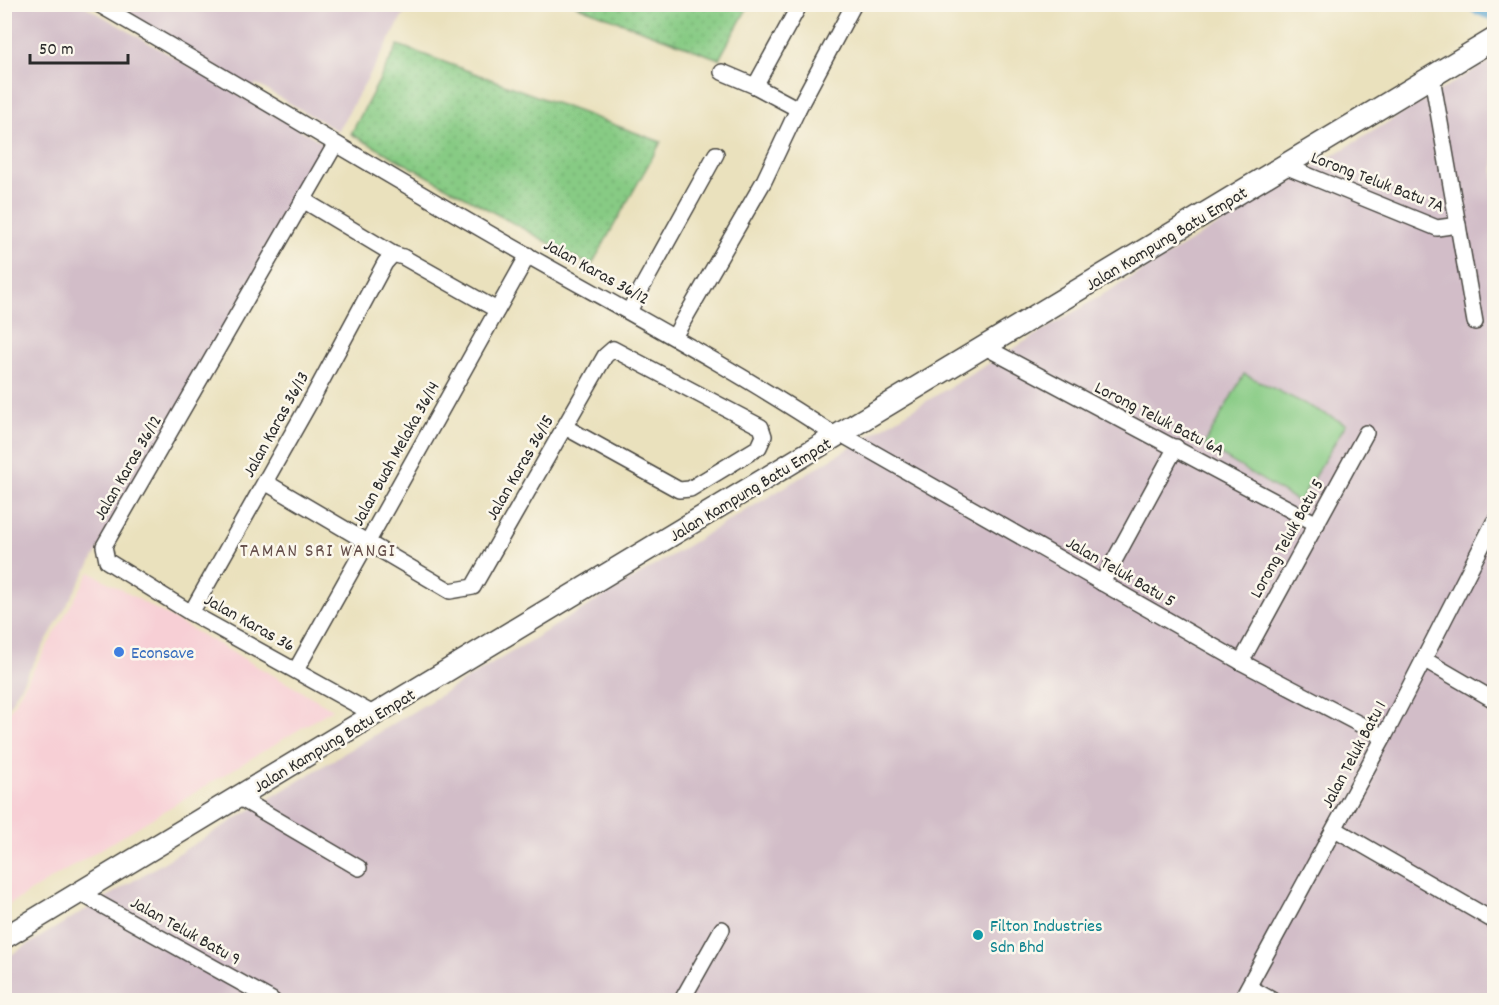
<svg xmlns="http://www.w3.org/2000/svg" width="1499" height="1005" font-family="Dekko,sans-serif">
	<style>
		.built { fill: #f7cfd5 }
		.industrial { fill: #d2bdc8 }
		.grass { fill: url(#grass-dots); stroke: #597b58; stroke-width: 1.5 }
		.green { fill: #87cb84; stroke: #597b58; stroke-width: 1.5 }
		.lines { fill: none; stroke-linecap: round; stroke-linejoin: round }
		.river { stroke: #55a3cf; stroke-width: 22 }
		.street-casing { stroke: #484641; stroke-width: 18 }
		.secondary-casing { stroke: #484641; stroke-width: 24 }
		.street { stroke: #fff; stroke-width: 15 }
		.secondary { stroke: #fff; stroke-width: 21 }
		.shop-dot { fill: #3f7fe0; stroke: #fbf7ec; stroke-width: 2 }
		.culture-dot { fill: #0f9aa8; stroke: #fbf7ec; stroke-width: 2 }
		.labels { text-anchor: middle; stroke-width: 5; stroke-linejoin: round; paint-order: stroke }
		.street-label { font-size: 18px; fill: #2b2b2b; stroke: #fbf7ec }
		.shop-label { font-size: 18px; fill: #366cbe; stroke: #fbf7ec; text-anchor: start }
		.culture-label { font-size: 18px; fill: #0d838f; stroke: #fbf7ec; text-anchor: start }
		.neighbourhood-label { font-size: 20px; letter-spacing: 1.5px; fill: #67514d; stroke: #fbf7ec }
	</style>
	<defs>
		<pattern id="grass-dots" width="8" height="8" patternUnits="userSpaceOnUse" patternTransform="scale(1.5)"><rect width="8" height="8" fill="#87cb84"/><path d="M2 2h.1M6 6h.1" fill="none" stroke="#75ae72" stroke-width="1.8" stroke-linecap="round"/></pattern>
	</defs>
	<rect width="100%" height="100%" fill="#fbf7ec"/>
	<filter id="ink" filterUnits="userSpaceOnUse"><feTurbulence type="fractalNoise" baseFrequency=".0167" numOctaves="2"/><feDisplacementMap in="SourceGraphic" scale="12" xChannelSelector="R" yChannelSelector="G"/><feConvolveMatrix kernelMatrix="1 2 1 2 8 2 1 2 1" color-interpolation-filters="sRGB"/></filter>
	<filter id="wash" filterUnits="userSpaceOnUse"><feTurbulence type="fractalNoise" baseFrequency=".008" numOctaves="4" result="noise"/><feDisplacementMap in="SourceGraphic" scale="24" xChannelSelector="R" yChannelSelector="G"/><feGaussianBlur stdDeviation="1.35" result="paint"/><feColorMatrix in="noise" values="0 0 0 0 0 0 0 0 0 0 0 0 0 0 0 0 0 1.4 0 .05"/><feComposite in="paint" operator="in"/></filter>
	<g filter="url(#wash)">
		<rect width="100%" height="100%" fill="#eae1bd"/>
		<!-- built -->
		<polygon class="built" points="90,572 333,709 5,907 5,719"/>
		<!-- industrial -->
		<g class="industrial">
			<polygon points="5,5 83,5 329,146 5,713"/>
			<polygon points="106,5 409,5 338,131 256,84 253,89"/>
			<polygon points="1494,58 1494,1000 5,1000 4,959"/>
		</g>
		<!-- grass -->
		<g class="grass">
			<polygon points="575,5 749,5 719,59"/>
			<polygon points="398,45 661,142 591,266 351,134"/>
		</g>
		<!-- green -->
		<polygon class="green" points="1244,374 1346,424 1299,502 1204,445"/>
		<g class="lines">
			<!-- river -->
			<polyline class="river" points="1479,4 1494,10"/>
		</g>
	</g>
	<g filter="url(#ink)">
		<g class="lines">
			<!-- street casing -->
			<g class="street-casing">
				<g id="street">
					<path d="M98,4C234,82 368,164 504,242C616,306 729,365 836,436"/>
					<polyline points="722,72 755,86 798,109"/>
					<polyline points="1432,77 1475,322"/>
					<polyline points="755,86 800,4"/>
					<polyline points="335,145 104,546 107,561 191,613 375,715"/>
					<polyline points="1285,166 1437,228 1458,225"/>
					<polyline points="303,200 393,254 403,257 497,310"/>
					<polyline points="629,311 716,154"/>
					<polyline points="674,337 764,181 798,109 854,4"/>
					<polyline points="985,347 1317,524"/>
					<polyline points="841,434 1241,662 1384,737"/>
					<polyline points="265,482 450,591 473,587 605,356 613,349 761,427 764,436 759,447 690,489 679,490 565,427"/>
					<polyline points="1102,583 1176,447"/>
					<polyline points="191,613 314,395 385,263 393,254"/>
					<polyline points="1425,660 1494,700"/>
					<polyline points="1241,662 1366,433"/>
					<polyline points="296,670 528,255"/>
					<polyline points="238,797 359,868"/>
					<polyline points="1335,829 1494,921"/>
					<polyline points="80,893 272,1000"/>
					<polyline points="1249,987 1272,1000"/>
					<polyline points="682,1000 722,929"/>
					<polyline points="1241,1000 1384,737 1494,522"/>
				</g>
			</g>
			<!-- secondary casing -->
			<g class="secondary-casing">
				<polyline id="secondary" points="4,938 1494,39"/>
			</g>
			<!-- street -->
			<use href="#street" class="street"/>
			<!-- secondary -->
			<use href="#secondary" class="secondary"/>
		</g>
	</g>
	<!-- markers -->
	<circle class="shop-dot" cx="119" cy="652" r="6"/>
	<circle class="culture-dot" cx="978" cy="935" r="6"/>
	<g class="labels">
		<!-- street labels -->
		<g class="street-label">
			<text transform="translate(1378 181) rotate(21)" y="6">Lorong Teluk Batu 7A</text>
			<text transform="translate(1166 238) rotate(-31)" y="6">Jalan Kampung Batu Empat</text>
			<text transform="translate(597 271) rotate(29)" y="6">Jalan Karas 36/12</text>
			<text transform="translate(1160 418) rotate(27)" y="6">Lorong Teluk Batu 6A</text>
			<text transform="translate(275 424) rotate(-61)" y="6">Jalan Karas 36/13</text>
			<text transform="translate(395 453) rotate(-61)" y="6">Jalan Buah Melaka 36/14</text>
			<text transform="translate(127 467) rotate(-60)" y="6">Jalan Karas 36/12</text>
			<text transform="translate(519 467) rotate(-60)" y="6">Jalan Karas 36/15</text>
			<text transform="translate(750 489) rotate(-31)" y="6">Jalan Kampung Batu Empat</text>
			<text transform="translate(1286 538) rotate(-61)" y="6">Lorong Teluk Batu 5</text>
			<text transform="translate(1121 571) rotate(30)" y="6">Jalan Teluk Batu 5</text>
			<text transform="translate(250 622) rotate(29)" y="6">Jalan Karas 36</text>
			<text transform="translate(334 740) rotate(-31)" y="6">Jalan Kampung Batu Empat</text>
			<text transform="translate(1353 754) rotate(-62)" y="6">Jalan Teluk Batu 1</text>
			<text transform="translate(186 930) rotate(29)" y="6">Jalan Teluk Batu 9</text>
		</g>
		<!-- shop labels -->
		<g class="shop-label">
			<text x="131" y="658">Econsave</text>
		</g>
		<!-- culture labels -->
		<g class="culture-label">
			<text x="990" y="931">Filton Industries<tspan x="990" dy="21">Sdn Bhd</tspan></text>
		</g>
		<!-- neighbourhood labels -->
		<g class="neighbourhood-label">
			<text x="318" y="556">TAMAN SRI WANGI</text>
		</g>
	</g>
	<!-- margin -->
	<rect width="1499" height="1005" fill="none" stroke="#fbf7ec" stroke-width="24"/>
	<!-- scale -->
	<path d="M30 54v9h98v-9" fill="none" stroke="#2b2b2b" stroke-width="3"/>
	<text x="39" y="54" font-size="18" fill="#2b2b2b" stroke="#fbf7ec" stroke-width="4.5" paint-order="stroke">50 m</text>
</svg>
